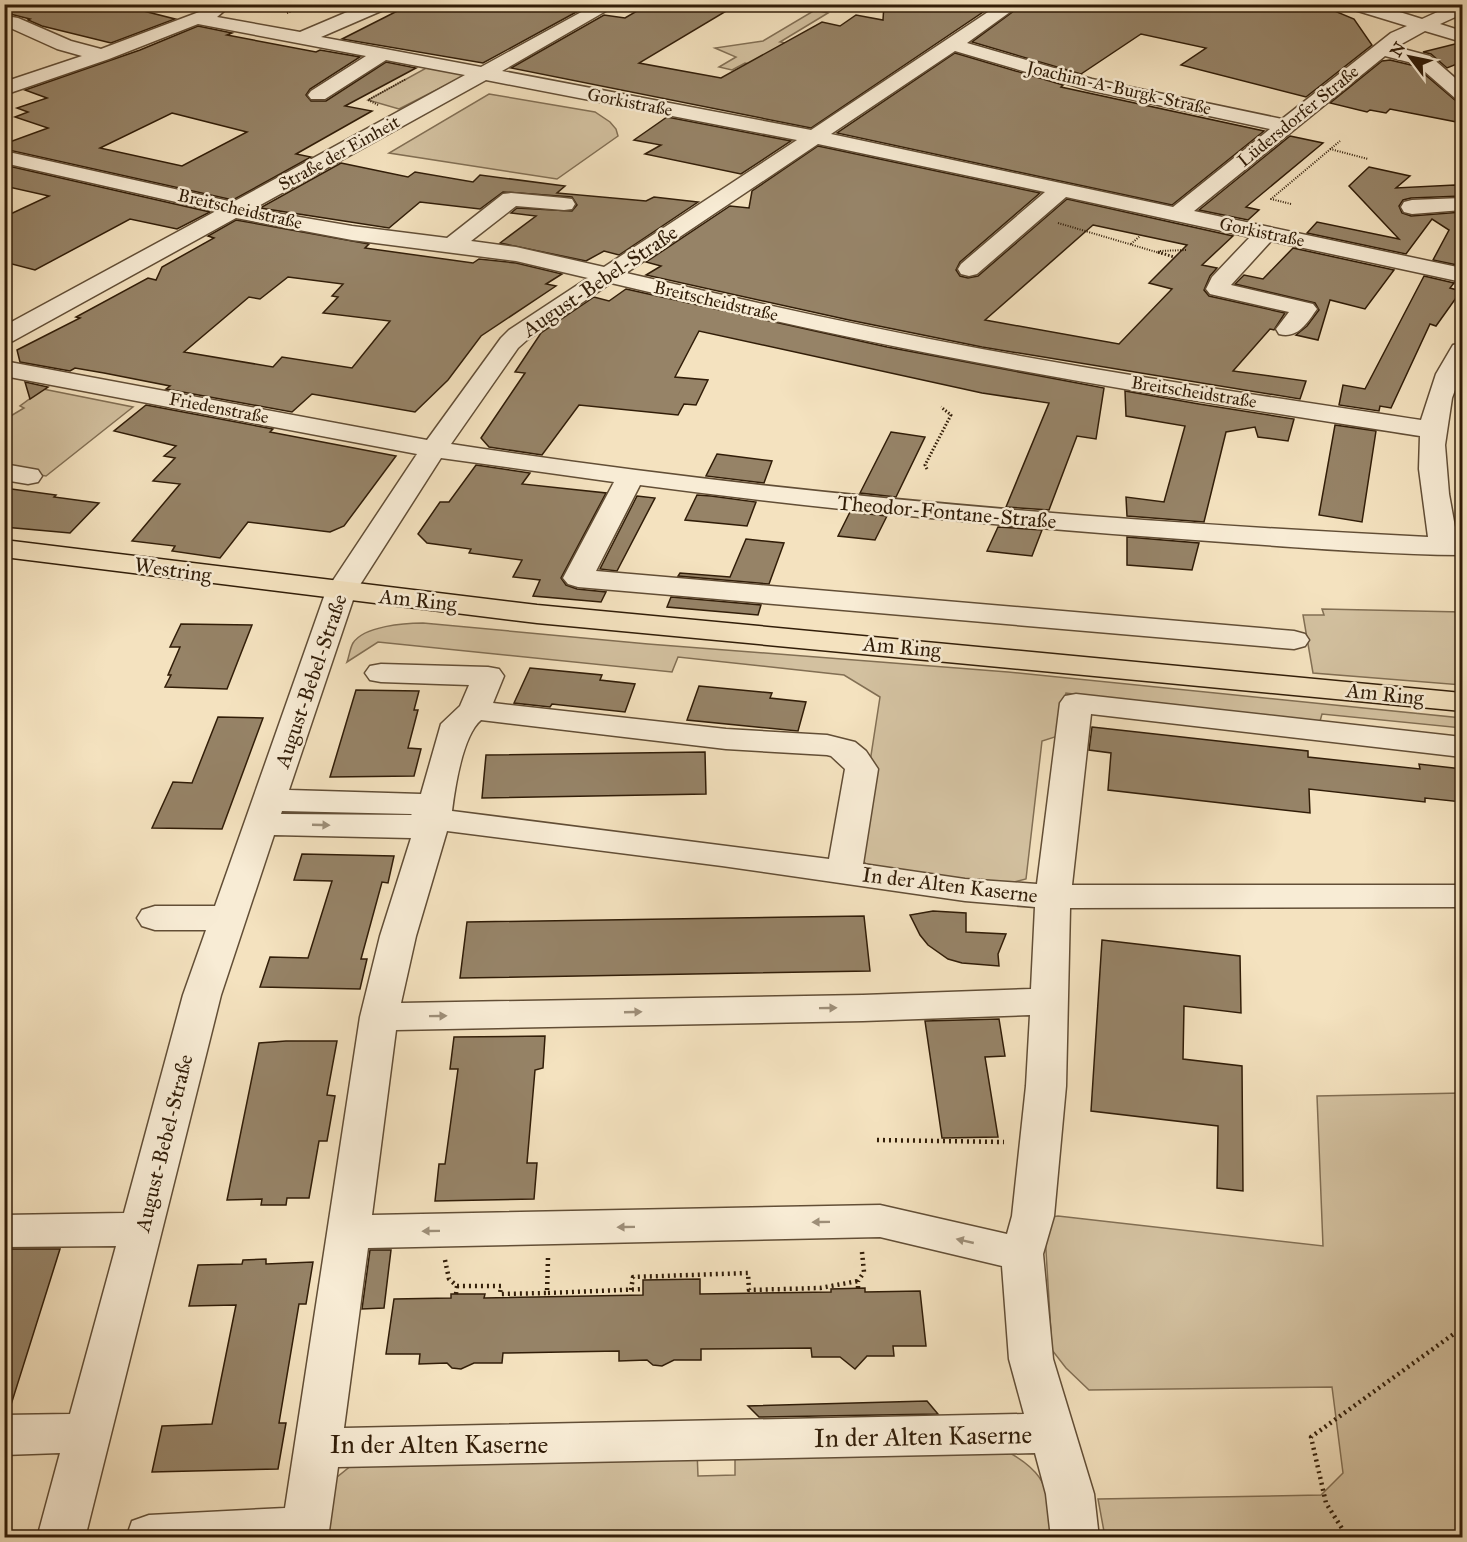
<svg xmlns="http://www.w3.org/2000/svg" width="1467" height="1542" font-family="'IM FELL Great Primer',serif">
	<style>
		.green { fill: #d3c1a0; stroke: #826f54; stroke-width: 1.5 }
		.building { fill: #968367; stroke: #311d08; stroke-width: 1.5; fill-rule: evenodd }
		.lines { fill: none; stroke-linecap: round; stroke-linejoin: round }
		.minor-casing { stroke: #624e36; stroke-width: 3 }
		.major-casing { stroke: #311d08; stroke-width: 3 }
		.path-far2 { stroke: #311d08; stroke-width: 2; stroke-dasharray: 1 1.5; stroke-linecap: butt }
		.path-far1 { stroke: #311d08; stroke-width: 3; stroke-dasharray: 1.5 2; stroke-linecap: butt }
		.path { stroke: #311d08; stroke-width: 4.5; stroke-dasharray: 2 4; stroke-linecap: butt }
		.minor { fill: #f8ecd5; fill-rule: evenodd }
		.major { fill: #f4e2bf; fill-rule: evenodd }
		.oneway { fill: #9e8f79 }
		.labels { text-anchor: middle; stroke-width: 5; stroke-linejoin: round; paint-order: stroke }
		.far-street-label { font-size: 18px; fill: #311d08; stroke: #f8ecd5 }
		.street-label { font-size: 21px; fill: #311d08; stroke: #f8ecd5 }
		.near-street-label { font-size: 26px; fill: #311d08; stroke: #f8ecd5 }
	</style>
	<rect width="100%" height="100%" fill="#f4e2bf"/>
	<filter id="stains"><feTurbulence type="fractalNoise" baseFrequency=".00333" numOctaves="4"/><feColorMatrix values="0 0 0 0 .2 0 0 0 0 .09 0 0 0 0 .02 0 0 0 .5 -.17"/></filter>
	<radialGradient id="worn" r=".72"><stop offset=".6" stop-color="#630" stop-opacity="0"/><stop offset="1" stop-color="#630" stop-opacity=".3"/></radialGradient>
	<!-- green -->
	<g class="green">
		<polygon points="815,10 828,13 780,42 812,48 777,70 745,63 732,70 719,67 736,57 715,48 763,41"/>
		<polygon points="428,67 462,74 462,77 399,109 368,100"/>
		<polygon points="489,94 595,112 610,122 616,129 618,136 557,179 389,153"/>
		<polygon points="43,389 133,407 46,476 5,469 4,420 24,408 20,406"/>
		<polygon points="1322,609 1462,612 1462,685 1313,673 1303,615 1324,615"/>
		<path d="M423,623L648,644L1008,672L1462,718V728L1322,714L1319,725L1066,693L1058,736L1042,741L1026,879L1006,884L873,868L860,860L856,853L880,697L844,675L678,657L672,672L378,642L347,662C349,657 350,648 353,643C364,626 405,623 423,623Z"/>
		<polygon points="1462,1093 1462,1537 1105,1537 1098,1499 1321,1495 1343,1473 1332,1387 1089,1390 1066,1368 1052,1350 1044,1218 1058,1216 1323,1246 1317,1096"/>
		<path d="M999,1447C1049,1472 1045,1487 1058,1538H320L331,1482L352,1465L697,1450L698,1476L735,1475V1449Z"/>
	</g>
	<!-- building -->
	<g class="building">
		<polygon points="7,4 116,4 175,19 111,43 42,26 28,20 30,19 6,13"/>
		<polygon points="411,4 548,4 580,10 483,63 342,39"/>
		<polygon points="649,4 738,4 639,63 721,78 822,22 840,26 856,15 883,20 884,4 995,4 811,128 511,68 604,15 625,18"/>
		<polygon points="1023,4 1318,4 1354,19 1372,45 1306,97 1181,65 1206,48 1141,34 1081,74 972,42"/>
		<path d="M198,26L232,33L227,35L316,52L320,50L360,57L310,89L306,95L311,101H326L386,62L416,68L345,106L372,111L296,154L311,157L233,200L4,149V144L48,128L15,117L28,112L17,108L47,98L25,90L140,50ZM172,113L247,132L182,166L100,148Z"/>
		<polygon points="1459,43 1462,44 1462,62 1447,68 1431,54 1423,52"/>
		<polygon points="955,53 1063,85 1061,87 1264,131 1172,205 837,133"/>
		<polygon points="1390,60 1415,66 1456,101 1462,107 1462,123 1390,109 1386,113 1370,110 1367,112 1330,103 1382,61"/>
		<polygon points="667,117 791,141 741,174 645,154 661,145 634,140"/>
		<polygon points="1290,136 1323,143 1246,207 1259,210 1248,220 1199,210"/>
		<path d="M818,146L1040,193L960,262L956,270L960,276L968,278L978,276L1067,199L1233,236L1202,265L1217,268L1210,276L1204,290L1209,296L1285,313L1274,330L1270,329L1233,371L1306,381L1300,399L982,347L849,320L646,275L661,266L646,262L730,206L749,208L752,191ZM1093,225L1187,245L1149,283L1172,289L1119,344L985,320Z"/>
		<polygon points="341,163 408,177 415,172 473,182 480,175 565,186 557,193 646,201 654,197 698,202 619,255 604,251 586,261 500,243 536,216 511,213 517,208 572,211 577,205 572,197 503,192 480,209 420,202 389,228 260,208"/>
		<polygon points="4,165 210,212 177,229 130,219 35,270 4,262 4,217 49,196 4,186"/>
		<polygon points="1369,167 1410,176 1396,188 1455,185 1462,192 1462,196 1411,198 1403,200 1399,206 1402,213 1411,216 1462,212 1462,266 1433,260 1449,230 1432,219 1406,254 1307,233 1317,222 1399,239 1349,186"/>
		<path d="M236,220L369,244L365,248L473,263L479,259L516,263L562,274L546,284L556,286L481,336L448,380L415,412L312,394L292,412L166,389L170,386L104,373L75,368L70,371L20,362L17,350L80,318L76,317L148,278L156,280L162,267L214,238L208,236ZM288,277L343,284L332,296L338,297L323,313L390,321L352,368L282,357L273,367L184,352L249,297L260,299Z"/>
		<polygon points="1293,248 1394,270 1365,309 1330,300 1318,340 1296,335 1307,326 1319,310 1315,303 1235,284 1244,275 1263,279"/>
		<polygon points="1424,276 1454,283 1450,288 1461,291 1436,326 1430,324 1391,408 1380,406 1379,411 1339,405 1343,385 1365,389"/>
		<polygon points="626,289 887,347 1104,388 1096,439 1077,436 1049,510 1006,507 1049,403 982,393 699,331 675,377 708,380 696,405 684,404 678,415 579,405 542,455 489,447 481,438 525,373 515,372 541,333 594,297 609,301"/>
		<polygon points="25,382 48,387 30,399"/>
		<polygon points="1125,391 1199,404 1294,419 1288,441 1258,437 1255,427 1226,432 1204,522 1127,516 1126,497 1164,502 1185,426 1126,416"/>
		<polygon points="146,405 273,429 270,432 396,456 344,526 330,532 248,522 220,558 172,551 175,546 132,541 180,484 153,481 175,458 164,456 176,446 114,431"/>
		<polygon points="1335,425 1376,431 1362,522 1319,515"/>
		<polygon points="891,432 925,437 896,497 860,493"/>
		<polygon points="717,454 772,461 764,483 706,476"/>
		<polygon points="476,465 530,473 522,484 606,493 561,578 566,585 577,589 606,592 601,602 533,596 540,580 513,577 522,560 469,553 471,549 427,543 418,534 440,502 449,502"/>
		<polygon points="4,488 56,495 54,497 99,503 70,533 4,527"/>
		<polygon points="697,495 711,496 756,502 747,526 685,520"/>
		<polygon points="637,496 655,498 617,571 600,569"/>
		<polygon points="850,512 887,516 875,540 838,536"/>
		<polygon points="998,527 1042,530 1032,556 987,551"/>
		<polygon points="1127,537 1199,543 1192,570 1127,565"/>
		<polygon points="746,539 784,543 769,584 678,576 680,573 730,577"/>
		<polygon points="671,597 761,605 758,615 667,607"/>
		<polygon points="181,624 252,625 227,689 165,687 171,675 168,675 180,647 170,647"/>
		<polygon points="530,668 602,675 600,680 635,684 625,712 552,704 550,707 514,703"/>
		<polygon points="699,686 772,693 770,698 806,702 798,731 687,720"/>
		<polygon points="356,690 419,691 414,710 418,710 408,748 421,749 414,776 330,777"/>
		<polygon points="218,717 263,718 222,829 152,828 173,782 192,783"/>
		<polygon points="1092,727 1308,751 1308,757 1420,769 1419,764 1462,769 1462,802 1425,798 1425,802 1309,789 1310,813 1108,790 1111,753 1089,750"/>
		<polygon points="705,752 706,794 482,798 486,755"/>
		<polygon points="302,854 394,856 388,883 382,882 361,959 367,959 360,989 260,987 270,957 308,958 332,881 294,880"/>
		<polygon points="933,911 966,913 966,932 1006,934 998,954 999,966 962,963 948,959 928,945 920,935 910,915"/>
		<polygon points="864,916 870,971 460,978 467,922"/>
		<polygon points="1102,940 1240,956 1241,1013 1184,1006 1183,1059 1242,1066 1243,1191 1217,1188 1218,1126 1091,1111"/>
		<polygon points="999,1019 1005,1056 985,1057 998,1137 942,1138 925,1021"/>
		<polygon points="545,1036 543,1068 535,1070 527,1163 537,1163 534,1199 435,1201 439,1164 445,1164 458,1069 450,1069 454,1037"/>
		<polygon points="286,1041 337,1041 327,1095 335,1096 327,1141 319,1141 309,1198 287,1198 286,1205 261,1205 262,1199 227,1200 259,1043"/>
		<polygon points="4,1249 60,1249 10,1408 4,1407"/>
		<polygon points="370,1250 391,1250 384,1308 362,1309"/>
		<polygon points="266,1259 266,1264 313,1262 306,1304 299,1304 279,1423 286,1423 278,1469 152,1472 162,1426 212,1424 236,1305 189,1306 198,1265 242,1264 243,1260"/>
		<polygon points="700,1279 700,1294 831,1292 831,1289 865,1288 865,1292 920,1291 926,1346 893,1346 894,1356 867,1356 855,1369 840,1357 812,1357 811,1348 701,1349 701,1360 674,1360 662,1366 653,1365 647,1360 619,1361 619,1351 503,1353 502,1363 474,1363 461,1369 452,1368 447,1363 419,1364 420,1354 386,1354 394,1299 451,1298 451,1294 485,1294 484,1298 643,1295 643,1280"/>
		<polygon points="927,1401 938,1414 759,1417 748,1406"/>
	</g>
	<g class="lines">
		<!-- minor casing -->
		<g class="minor-casing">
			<g id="minor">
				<path d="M366,4H390L388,8L321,37L481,67L596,4H618L502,71L811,130L1000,4H1021L967,43L1092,79L1282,119L1391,33L1407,26L1348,8L1346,4H1374L1422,19L1455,4H1462V14L1440,24L1462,31V42L1425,31L1396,47L1430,56L1462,84V100L1455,98L1416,64L1385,56L1194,211L1462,268V282L1271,241L1231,285L1313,304L1317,309C1307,323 1298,339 1279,334L1276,329L1289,312L1210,294L1206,289L1212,277L1250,237L1066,197L977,274L969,276L961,274L958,269L961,264L1045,192L818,144L626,273C744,300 863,327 982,349C1128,376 1275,398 1421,420L1436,374L1453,345L1462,343V371L1452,398L1445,445L1449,494L1457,538L1462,539V555C1378,554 1293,547 1209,541C1019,528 829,510 640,485L596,571L1294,631L1305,634L1309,640L1305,646L1294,649L578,587L568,584L563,578L614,482L441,458L356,591L289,790L421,794L441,724L460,706L469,685L381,682L370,680L365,673L370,666L381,664L488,667L499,669L504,676L493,703L726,729L827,735L855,742L866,751L878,769L863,864L965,879L1037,884L1060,703L1065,696L1076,694L1462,737V757L1091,714L1072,885H1462V907L1070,908L1066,1086L1054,1216L1043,1254L1053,1359L1094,1494L1099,1538H1051L1046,1494L1035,1453L338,1467L328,1538H126L132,1521L149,1515L285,1508L360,1017L380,936L411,838L274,835L221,995L85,1538H37L60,1453L4,1455V1415L70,1414L116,1246L4,1247V1215L124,1213L183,995L206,930H155L142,926L137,918L142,910L155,906H215L326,591L417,454L4,376V361L427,440L501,338L509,330L588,278L516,261L352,240L236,218L13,341L4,343V326L216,211L4,163V151L233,202L465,75L386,60L325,99H311L308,95L311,91L366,56L198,24L109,59L4,95V82L82,56L57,49L6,26L4,20L12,17L18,18L71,41L101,49L215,6L221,7L224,11L217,17L300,32ZM955,51L1088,90L1270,129L1173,207L831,134ZM486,80L797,140L604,267L516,247L471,241L516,206L564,210L572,209L575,204L572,199L564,198L511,193L503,194L447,238L352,226L253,209ZM611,283C734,312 856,340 980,363C1126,391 1273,413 1420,436L1419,469L1428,537C1102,521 774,494 451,444L518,348L527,340ZM481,720L726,749L827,755L831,756L845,769L829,859L452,811C455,787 463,735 481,720ZM282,811L411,814L412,815L281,814ZM447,831L722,866L965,901L1035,907L1031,989L863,995L401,1003L416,936ZM1030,1015L1026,1086L1012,1216L1007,1234L880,1205L372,1215L396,1030L863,1021ZM880,1237L1002,1266L1009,1359L1024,1414L344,1428L368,1248Z"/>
				<polygon points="1462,198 1462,210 1412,214 1404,212 1401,207 1404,202 1412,200"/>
				<polygon points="4,464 38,470 42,476 38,482 28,484 4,480"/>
			</g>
		</g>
		<!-- major casing -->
		<g class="major-casing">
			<polygon id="major" points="4,540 537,605 1462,693 1462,711 537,623 4,557"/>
		</g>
		<!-- path-far2 -->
		<g class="path-far2">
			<polyline points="287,13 310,4"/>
			<polyline points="378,105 368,100 406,79"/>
			<polyline points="1330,149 1368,159"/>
			<polyline points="1291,204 1271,199 1340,141"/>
			<polyline points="1058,223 1163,254"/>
			<polyline points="1131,244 1140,236"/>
			<polyline points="1160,251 1186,250"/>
		</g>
		<!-- path-far1 -->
		<g class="path-far1">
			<polyline points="1158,252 1174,257"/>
			<polyline points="927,469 925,465 951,415 941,407"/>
		</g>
		<!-- path -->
		<g class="path">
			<polyline points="877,1140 1004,1142"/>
			<polyline points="548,1258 547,1293 643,1289"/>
			<polyline points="445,1260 449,1279 457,1286 501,1286 500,1294 547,1293"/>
			<polyline points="858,1288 858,1281 864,1272 862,1252"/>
			<polyline points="631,1290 633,1277 748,1273 749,1290 820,1288 858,1281"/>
			<polyline points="456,1294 457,1286"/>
			<polyline points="1348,1538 1326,1503 1311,1437 1462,1328"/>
		</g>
		<!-- minor -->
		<use href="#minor" class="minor"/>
		<!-- major -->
		<use href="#major" class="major"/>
	</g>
	<!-- one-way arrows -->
	<defs><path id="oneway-solid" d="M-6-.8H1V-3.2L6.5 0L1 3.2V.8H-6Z" transform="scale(1.5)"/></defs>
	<g class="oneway">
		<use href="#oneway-solid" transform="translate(321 825) rotate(2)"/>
		<use href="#oneway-solid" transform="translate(828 1008) rotate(-1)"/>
		<use href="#oneway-solid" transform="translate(633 1012) rotate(-2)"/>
		<use href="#oneway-solid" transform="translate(438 1016) rotate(-1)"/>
		<use href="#oneway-solid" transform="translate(821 1222) rotate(179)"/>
		<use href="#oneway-solid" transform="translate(626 1227) rotate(179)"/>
		<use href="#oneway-solid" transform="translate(431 1231) rotate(179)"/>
		<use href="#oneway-solid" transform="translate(965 1241) rotate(-167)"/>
	</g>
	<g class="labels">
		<!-- far-street labels -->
		<g class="far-street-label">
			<text transform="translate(1119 88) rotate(13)" y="6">Joachim-A-Burgk-Straße</text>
			<text transform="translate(630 102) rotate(11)" y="6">Gorkistraße</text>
			<text transform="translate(1298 116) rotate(-39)" y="6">Lüdersdorfer Straße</text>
			<text transform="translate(339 153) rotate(-29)" y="6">Straße der Einheit</text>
			<text transform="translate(240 209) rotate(13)" y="6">Breitscheidstraße</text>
			<text transform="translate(1262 232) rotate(12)" y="6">Gorkistraße</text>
			<text transform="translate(716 301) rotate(13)" y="6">Breitscheidstraße</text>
			<text transform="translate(1194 392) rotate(9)" y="6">Breitscheidstraße</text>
			<text transform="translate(219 408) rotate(11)" y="6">Friedenstraße</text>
		</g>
		<!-- street labels -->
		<g class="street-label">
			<text transform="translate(600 281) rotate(-34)" y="7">August-Bebel-Straße</text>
			<text transform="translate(947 512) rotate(5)" y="7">Theodor-Fontane-Straße</text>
			<text transform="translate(173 570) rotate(8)" y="7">Westring</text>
			<text transform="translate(418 600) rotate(6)" y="7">Am Ring</text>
			<text transform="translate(902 647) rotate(5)" y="7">Am Ring</text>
			<text transform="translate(311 681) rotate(-71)" y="7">August-Bebel-Straße</text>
			<text transform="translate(1385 694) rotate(6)" y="7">Am Ring</text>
			<text transform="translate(950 885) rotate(7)" y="7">In der Alten Kaserne</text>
			<text transform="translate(164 1143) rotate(-76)" y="7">August-Bebel-Straße</text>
		</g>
		<!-- near-street labels -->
		<g class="near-street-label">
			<text transform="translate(923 1436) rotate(-1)" y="9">In der Alten Kaserne</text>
			<text x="439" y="1453">In der Alten Kaserne</text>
		</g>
	</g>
	<!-- margin -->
	<rect width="1467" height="1542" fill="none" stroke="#f4e2bf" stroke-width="24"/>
	<rect x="6" y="6" width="1455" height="1530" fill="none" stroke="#311d08" stroke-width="3"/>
	<rect x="12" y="12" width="1443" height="1518" fill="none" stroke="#311d08" stroke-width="1.5"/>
	<!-- north arrow -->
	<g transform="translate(1410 57) rotate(302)" stroke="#f8ecd5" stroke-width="4.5" paint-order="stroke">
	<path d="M0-4.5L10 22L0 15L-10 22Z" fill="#311d08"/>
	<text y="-9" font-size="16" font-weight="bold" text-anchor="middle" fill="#311d08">N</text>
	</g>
	<rect width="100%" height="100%" filter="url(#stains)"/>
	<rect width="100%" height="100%" fill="url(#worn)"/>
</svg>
